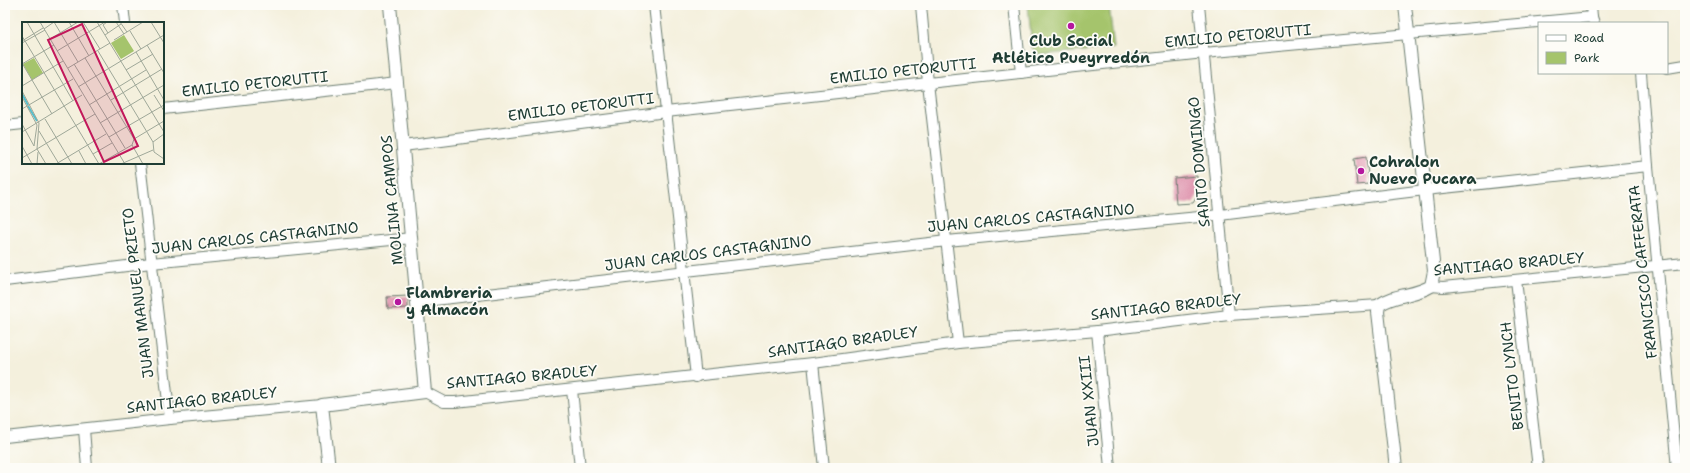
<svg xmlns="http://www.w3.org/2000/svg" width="1690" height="473" font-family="'Shantell Sans',sans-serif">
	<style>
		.green { fill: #a5c46c; stroke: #628050 }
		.building { fill: #dd8da9 }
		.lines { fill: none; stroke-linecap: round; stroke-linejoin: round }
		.minor-casing { stroke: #6a7c6f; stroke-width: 12 }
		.tertiary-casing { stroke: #6a7c6f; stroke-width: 14 }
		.minor { stroke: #fff; stroke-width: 10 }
		.tertiary { stroke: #fff; stroke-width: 12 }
		.poi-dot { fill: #b5179e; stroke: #fdfcf7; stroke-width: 1.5 }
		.labels { text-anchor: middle; stroke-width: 3.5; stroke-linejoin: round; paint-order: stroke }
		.street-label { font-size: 15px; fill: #1f3d34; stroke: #fdfcf7 }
		.poi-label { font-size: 15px; font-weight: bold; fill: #1f3d34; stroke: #fdfcf7; text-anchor: start }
		.inset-river { fill: none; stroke: #54bfce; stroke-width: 2 }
		.inset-road { fill: none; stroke: #9fa899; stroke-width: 1 }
		.view { fill: #c2185b; fill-opacity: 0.15; stroke: #c2185b; stroke-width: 2 }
		.inset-edge { fill: none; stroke: #1f3d34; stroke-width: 2 }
	</style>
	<rect width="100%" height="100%" fill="#fdfcf7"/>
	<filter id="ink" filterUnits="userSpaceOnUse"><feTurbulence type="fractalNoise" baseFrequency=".025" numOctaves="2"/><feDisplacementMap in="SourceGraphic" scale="8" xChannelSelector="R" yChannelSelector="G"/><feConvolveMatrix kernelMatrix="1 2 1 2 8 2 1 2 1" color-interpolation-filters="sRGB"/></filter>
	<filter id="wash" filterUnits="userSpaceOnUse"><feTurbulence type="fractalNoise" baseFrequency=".012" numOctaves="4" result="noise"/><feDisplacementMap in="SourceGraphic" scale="16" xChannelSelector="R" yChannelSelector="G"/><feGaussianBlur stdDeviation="0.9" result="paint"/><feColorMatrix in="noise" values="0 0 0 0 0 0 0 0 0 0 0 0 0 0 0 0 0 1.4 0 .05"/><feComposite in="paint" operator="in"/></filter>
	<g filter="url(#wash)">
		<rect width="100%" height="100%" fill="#f4f0dd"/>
		<!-- green -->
		<polygon class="green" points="1028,5 1109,5 1114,48 1040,55 1032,48"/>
		<g id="blocks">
			<!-- building -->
			<g class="building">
				<polygon points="1366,157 1369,184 1357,185 1354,159"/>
				<polygon points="1197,176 1198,195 1193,203 1176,204 1174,178"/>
				<polygon points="408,296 408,308 388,309 387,297"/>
			</g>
		</g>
	</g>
	<g filter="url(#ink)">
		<use href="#blocks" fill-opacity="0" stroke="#6a7c6f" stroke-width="1"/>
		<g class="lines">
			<!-- minor casing -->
			<g class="minor-casing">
				<g id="minor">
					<polyline points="123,5 125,23"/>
					<polyline points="654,5 696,377"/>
					<polyline points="921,5 928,83 958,343"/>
					<polyline points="1014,5 1021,73"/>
					<polyline points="1199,5 1229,315"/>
					<polyline points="1591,5 1592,17"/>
					<polyline points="1667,68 1685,65"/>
					<polyline points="1641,73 1648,166 1677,468"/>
					<polyline points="163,109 397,83"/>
					<polyline points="5,126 23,124"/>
					<polyline points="403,146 666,112 928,83 1204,53 1592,17 1594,23"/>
					<polyline points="140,163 170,419"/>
					<polyline points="1516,280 1538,468"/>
					<polyline points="5,281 151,263 412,238"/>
					<polyline points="1431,286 1443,287 1685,263"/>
					<polyline points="417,302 947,241 1220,215 1425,190 1648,166"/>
					<polyline points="1097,331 1110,468"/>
					<polyline points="813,363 824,468"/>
					<polyline points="572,390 580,468"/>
					<polyline points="425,392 444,402 455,402 813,363 958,343 1097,331 1229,315 1379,305"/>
					<polyline points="84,429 87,468"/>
					<polyline points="5,437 170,419 322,405"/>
				</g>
			</g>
			<!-- tertiary casing -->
			<g class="tertiary-casing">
				<g id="tertiary">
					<polyline points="329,468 322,405 425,392 390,5"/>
					<path d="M1396,468L1378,312L1379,305C1394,294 1415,296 1431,286L1434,271L1405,5"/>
				</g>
			</g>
			<!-- minor -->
			<use href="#minor" class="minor"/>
			<!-- tertiary -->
			<use href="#tertiary" class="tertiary"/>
		</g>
	</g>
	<!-- markers -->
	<g class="poi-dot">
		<circle cx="1071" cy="26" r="4"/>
		<circle cx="1361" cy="171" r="4"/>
		<circle cx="398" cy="302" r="4"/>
	</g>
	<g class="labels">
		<!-- street labels -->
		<g class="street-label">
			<text transform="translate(1238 36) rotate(-5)" y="5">EMILIO PETORUTTI</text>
			<text transform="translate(903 71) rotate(-6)" y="5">EMILIO PETORUTTI</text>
			<text transform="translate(255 84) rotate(-6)" y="5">EMILIO PETORUTTI</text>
			<text transform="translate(581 107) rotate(-7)" y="5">EMILIO PETORUTTI</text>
			<text transform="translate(1199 162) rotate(-95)" y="5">SANTO DOMINGO</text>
			<text transform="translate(392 200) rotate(-95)" y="5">MOLINA CAMPOS</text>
			<text transform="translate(1031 218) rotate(-5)" y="5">JUAN CARLOS CASTAGNINO</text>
			<text transform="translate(255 238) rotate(-6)" y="5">JUAN CARLOS CASTAGNINO</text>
			<text transform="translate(708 253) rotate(-7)" y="5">JUAN CARLOS CASTAGNINO</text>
			<text transform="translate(1509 264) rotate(-5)" y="5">SANTIAGO BRADLEY</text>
			<text transform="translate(1643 272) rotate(-96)" y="5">FRANCISCO CAFFERATA</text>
			<text transform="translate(138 293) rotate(-97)" y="5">JUAN MANUEL PRIETO</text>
			<text transform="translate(1166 307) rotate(-6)" y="5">SANTIAGO BRADLEY</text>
			<text transform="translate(843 342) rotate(-8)" y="5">SANTIAGO BRADLEY</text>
			<text transform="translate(1512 376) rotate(-97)" y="5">BENITO LYNCH</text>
			<text transform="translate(522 377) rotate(-5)" y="5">SANTIAGO BRADLEY</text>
			<text transform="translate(202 400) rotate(-6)" y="5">SANTIAGO BRADLEY</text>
			<text transform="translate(1089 401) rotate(-96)" y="5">JUAN XXIII</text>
		</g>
		<!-- poi labels -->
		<g class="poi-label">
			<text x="1071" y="46" text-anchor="middle">Club Social<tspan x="1071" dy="17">Atlético Pueyrredón</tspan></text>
			<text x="1369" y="167">Cohralon<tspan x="1369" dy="17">Nuevo Pucara</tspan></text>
			<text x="406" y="298">Flambreria<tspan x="406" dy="17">y Almacón</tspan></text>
		</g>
	</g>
	<!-- overview -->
	<g transform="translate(22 22)">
		<rect width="142" height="142" fill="#f4f0dd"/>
		<path d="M102,13L112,29L99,37L89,21ZM12,36L21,51L10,58L1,42Z" fill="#a5c46c"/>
		<path class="inset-river" d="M0,72L6,83M6,84L15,99"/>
		<path class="inset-road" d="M5,0L51,79M18,0L103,142M32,0L56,40M47,0L67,34M61,0L78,27M75,0L142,110M85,0L81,3L86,11M94,0L102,12M98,0L105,10M129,0L142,21M22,7L32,0M108,9L119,27M83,13L99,2M0,14L77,142M28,17L56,0M92,18L121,0M0,19L21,6M0,21L23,8M125,23L142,51M35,29L83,0M76,29L131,120L132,130L142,137M114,30L142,78M63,36L112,117L110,123L121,142M0,41L30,92M0,42L32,23M52,42L103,126M46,46L88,21M104,48L131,32M0,64L41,39M56,65L142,13M0,69L17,101L15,127L24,142M132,73L142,89M0,75L15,103L12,124M89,78L140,47M67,83L124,48M0,87L51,57M23,97L50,142M78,101L142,63M0,102L12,124M17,109L37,142M0,110L60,73M87,115L142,83M112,117L142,99M131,120L142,112M0,124L10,142M57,129L64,142M71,132L90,121M0,136L73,92M15,142L16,130M34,142L84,112M77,142L110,123M99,142L131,128"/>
		<path class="view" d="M60,2L116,124L82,140L26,18Z"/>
		<rect width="142" height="142" class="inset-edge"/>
	</g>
	<!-- margin -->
	<rect width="1690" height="473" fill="none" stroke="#fdfcf7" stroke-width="20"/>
	<!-- legend -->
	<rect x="1538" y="22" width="130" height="52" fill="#fdfcf7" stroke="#a4b0a9"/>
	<rect x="1546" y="35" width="20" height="6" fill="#ffffff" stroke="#a4b0a9"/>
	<text x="1574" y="42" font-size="12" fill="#1f3d34">Road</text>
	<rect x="1546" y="52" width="20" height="12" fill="#a5c46c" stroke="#a4b0a9"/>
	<text x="1574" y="62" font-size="12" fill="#1f3d34">Park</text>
</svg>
